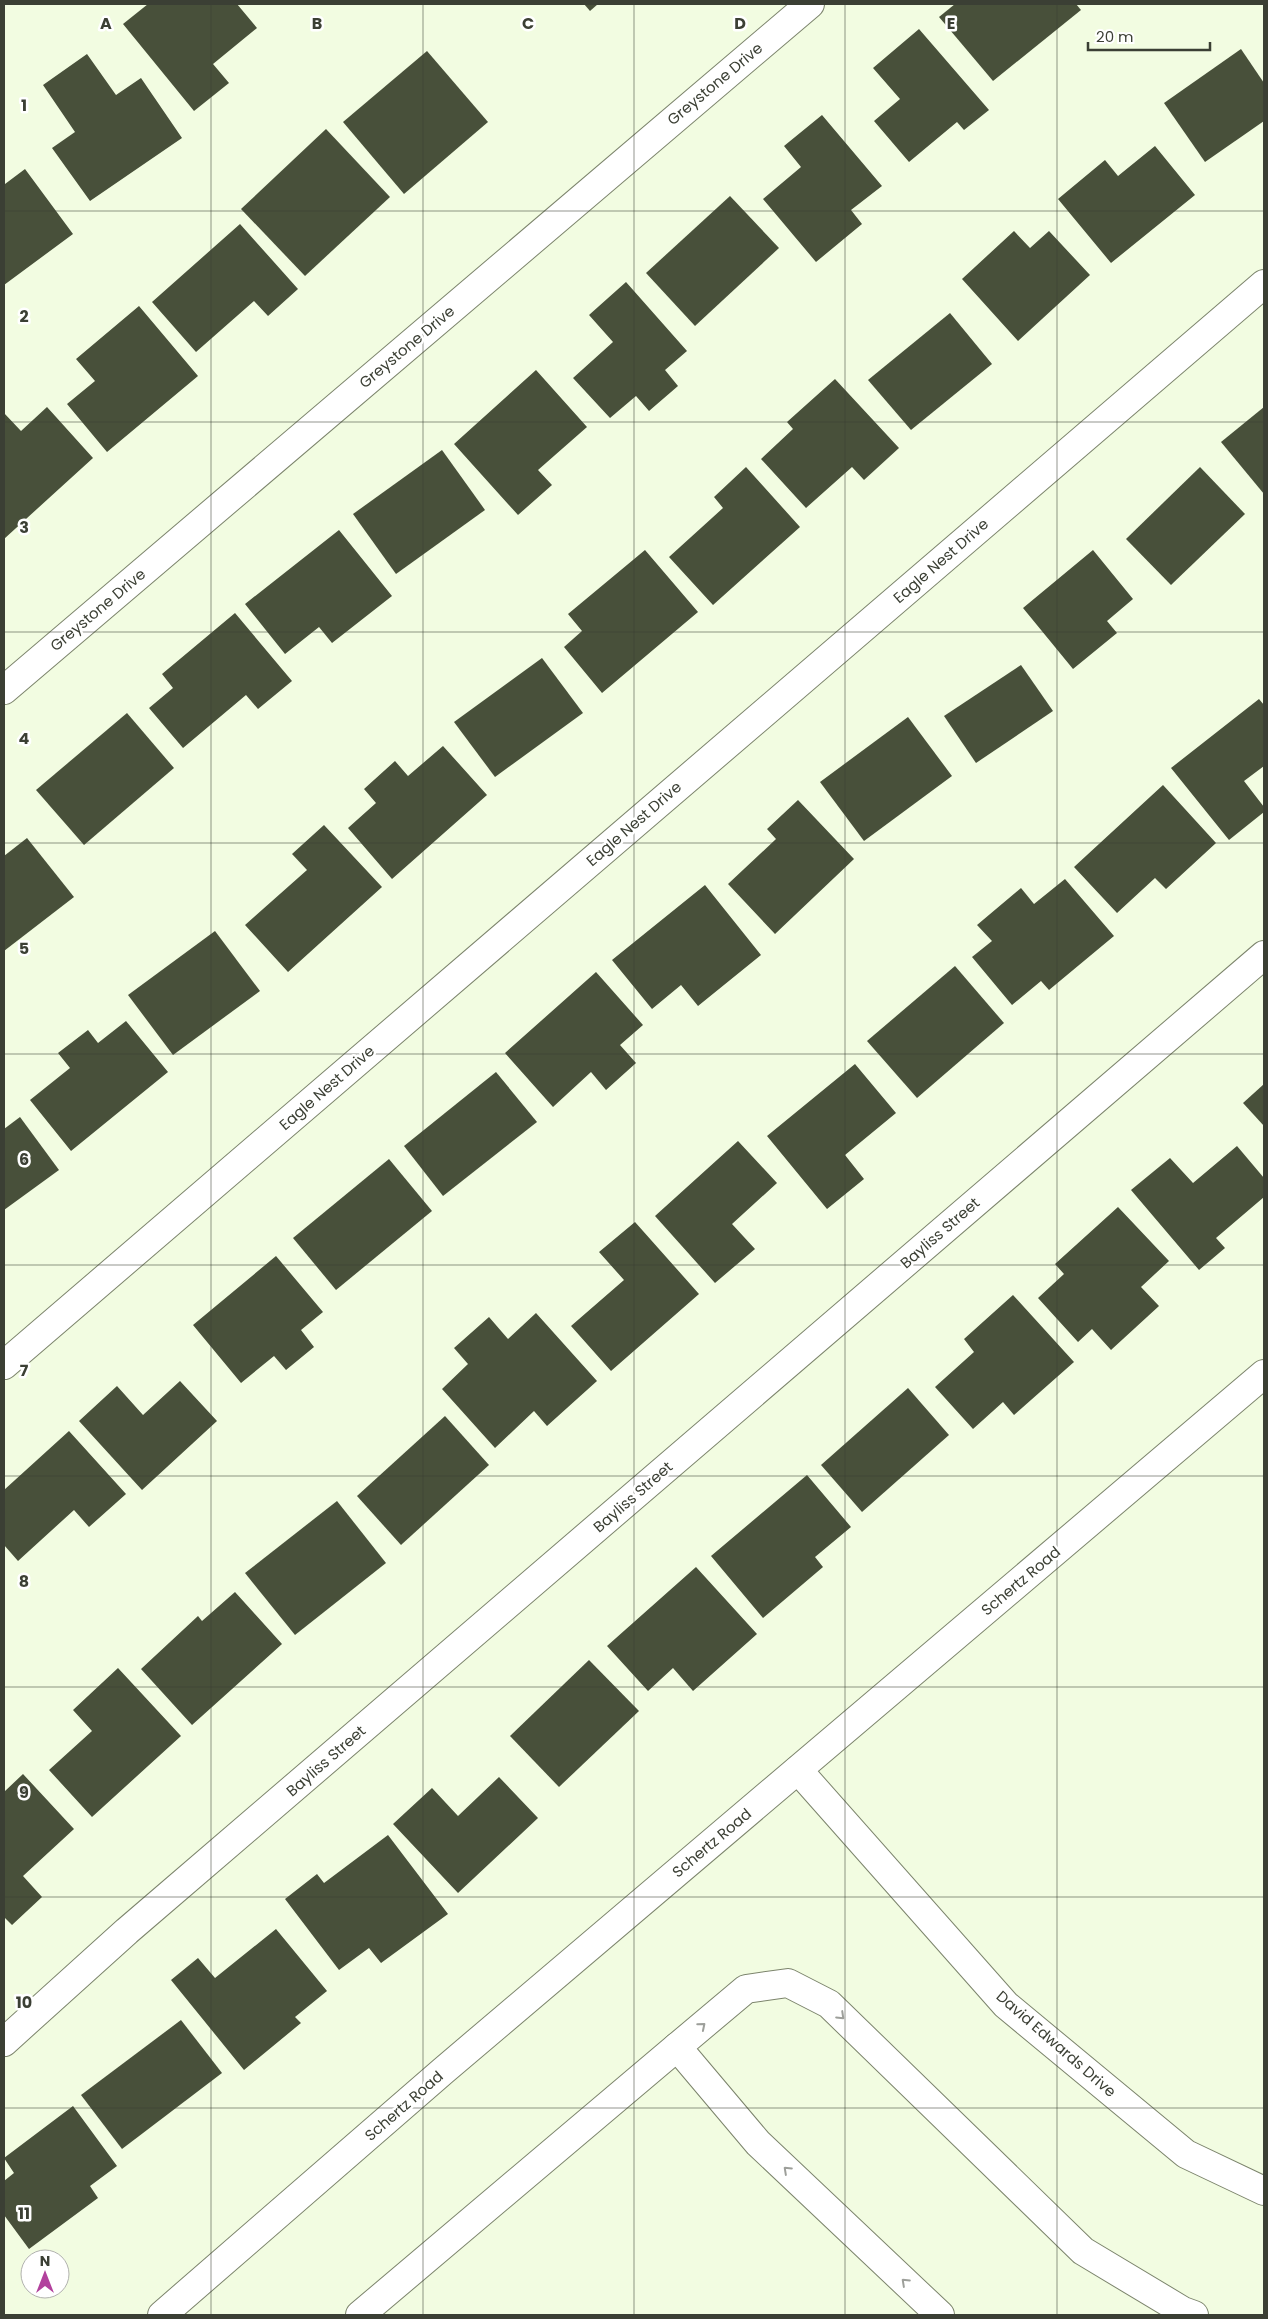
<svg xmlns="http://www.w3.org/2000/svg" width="1268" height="2319" font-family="Poppins,sans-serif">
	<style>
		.building { fill: #48503a }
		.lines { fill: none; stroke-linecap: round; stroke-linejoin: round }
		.minor-casing { stroke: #7c846c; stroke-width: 30 }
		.minor { stroke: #fff; stroke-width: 28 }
		.oneway { stroke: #9d9f9a }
		.grid { fill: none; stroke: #3b3f34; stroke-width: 1; stroke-opacity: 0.55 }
		.labels { text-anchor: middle; stroke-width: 5; stroke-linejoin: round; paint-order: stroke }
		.street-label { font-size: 15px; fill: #3b3f34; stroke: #fff }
		.grid-label { font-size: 16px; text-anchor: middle; font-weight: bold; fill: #3b3f34; stroke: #fff; stroke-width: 5; stroke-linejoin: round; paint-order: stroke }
	</style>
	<rect width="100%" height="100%" fill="#f2fce1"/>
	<!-- building -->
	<g class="building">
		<polygon points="148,4 237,4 257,28 213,64 229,83 194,111 123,24"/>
		<polygon points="584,4 598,4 590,11"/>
		<polygon points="955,4 1076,4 1081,10 993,81 939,17"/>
		<polygon points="919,29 989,110 964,130 957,122 909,162 874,121 900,99 873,68"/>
		<polygon points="1241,49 1264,83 1264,121 1205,162 1164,103"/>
		<polygon points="427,51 488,122 404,194 343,122"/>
		<polygon points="87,54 116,95 141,78 182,138 90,201 52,148 75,132 43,85"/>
		<polygon points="822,115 882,186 851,210 862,224 816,262 763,199 801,167 784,146"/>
		<polygon points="326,129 390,197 305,276 241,209"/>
		<polygon points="1155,146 1195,195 1111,263 1058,199 1105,160 1118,176"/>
		<polygon points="25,169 73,234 4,285 4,182 5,184"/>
		<polygon points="730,196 779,248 695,326 646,273"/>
		<polygon points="240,224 298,289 268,316 254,301 196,352 152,302"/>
		<polygon points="1014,231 1030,248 1049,231 1090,275 1018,341 962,279"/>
		<polygon points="626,282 687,351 665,370 678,386 649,411 636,396 610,418 573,378 613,342 589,315"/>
		<polygon points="139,306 198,376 107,452 67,404 95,381 76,359"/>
		<polygon points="950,313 992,364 911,430 868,380"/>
		<polygon points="536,370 587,427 538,470 552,485 518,515 454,444"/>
		<polygon points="835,379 899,448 864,480 852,467 806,508 761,459 793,429 787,422"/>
		<polygon points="47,407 93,458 4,539 4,413 21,431"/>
		<polygon points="1264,407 1264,494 1221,442"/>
		<polygon points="442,450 485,510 396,574 353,514"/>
		<polygon points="746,467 800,527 713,605 669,557 723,508 714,497"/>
		<polygon points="1200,467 1245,514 1171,585 1126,539"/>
		<polygon points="339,530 392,596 332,643 319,627 285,654 245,604"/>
		<polygon points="645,550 698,612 602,693 564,647 582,631 568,614"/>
		<polygon points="1093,550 1133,599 1107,621 1117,633 1073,669 1023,608"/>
		<polygon points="235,613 292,681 258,709 246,695 183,748 149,708 173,688 162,674"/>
		<polygon points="542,658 583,713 495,777 454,722"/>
		<polygon points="1021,665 1053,711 976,763 944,716"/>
		<polygon points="1259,699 1264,705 1264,766 1244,781 1264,807 1264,812 1229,840 1171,768"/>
		<polygon points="127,713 174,768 84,845 36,790"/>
		<polygon points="908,717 952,776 864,841 820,782"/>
		<polygon points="443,746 487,795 392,879 348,828 376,803 364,789 395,761 408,776"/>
		<polygon points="1163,785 1216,843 1166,889 1155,878 1117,913 1074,867"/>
		<polygon points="798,800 854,859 775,934 728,884 776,839 767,829"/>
		<polygon points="324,825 382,887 288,972 245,925 307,870 292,854"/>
		<polygon points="27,838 74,897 4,951 4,856"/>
		<polygon points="1065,879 1114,936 1049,990 1041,981 1012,1005 972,957 992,941 977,925 1021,888 1034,904"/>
		<polygon points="705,885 761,955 698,1006 681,985 652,1009 612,960"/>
		<polygon points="215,931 260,991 173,1055 128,995"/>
		<polygon points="955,966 1004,1023 917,1098 867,1041"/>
		<polygon points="596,972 643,1025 620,1045 636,1063 606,1090 591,1072 553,1107 505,1053"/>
		<polygon points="126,1021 168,1072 71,1151 30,1100 70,1068 58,1053 88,1030 98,1043"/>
		<polygon points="855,1064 896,1113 845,1155 864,1179 827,1209 767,1136"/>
		<polygon points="496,1072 537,1122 443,1196 404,1146"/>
		<polygon points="1264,1084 1264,1126 1243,1103"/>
		<polygon points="20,1117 59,1170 4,1210 4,1129"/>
		<polygon points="738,1141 777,1183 732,1224 755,1249 715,1283 655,1216"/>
		<polygon points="1237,1146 1264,1178 1264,1197 1216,1238 1225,1248 1199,1270 1131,1190 1170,1158 1193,1183"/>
		<polygon points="389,1159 432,1211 336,1290 293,1238"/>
		<polygon points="1118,1207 1169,1261 1141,1287 1159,1306 1111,1350 1092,1329 1078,1342 1038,1298 1064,1274 1055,1264"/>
		<polygon points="635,1222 699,1294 611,1371 571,1326 624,1280 599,1252"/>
		<polygon points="276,1256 323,1312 301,1330 314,1347 286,1370 274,1356 241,1383 193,1325"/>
		<polygon points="1013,1295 1074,1362 1014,1415 1003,1402 973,1429 935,1387 974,1352 964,1339"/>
		<polygon points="536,1313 597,1381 547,1426 534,1411 495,1448 442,1389 468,1364 454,1348 489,1317 508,1339"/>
		<polygon points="180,1381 217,1421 142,1490 79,1421 117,1386 143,1415"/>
		<polygon points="908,1388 949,1435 862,1512 821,1465"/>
		<polygon points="445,1416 489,1465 401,1545 357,1496"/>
		<polygon points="69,1431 126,1494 89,1527 74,1510 18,1561 4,1545 4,1490"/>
		<polygon points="807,1475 851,1527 815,1557 823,1567 763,1618 711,1556"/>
		<polygon points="337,1501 386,1563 295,1635 245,1573"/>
		<polygon points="696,1567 757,1634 693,1691 673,1668 648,1691 607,1646"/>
		<polygon points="235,1592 282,1644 192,1725 141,1669 198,1616 202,1621"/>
		<polygon points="589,1660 639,1711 559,1787 510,1736"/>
		<polygon points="118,1668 181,1736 92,1817 49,1770 92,1731 73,1710"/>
		<polygon points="23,1774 74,1829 23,1876 42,1897 12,1925 4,1917 4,1792"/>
		<polygon points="499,1777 538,1818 458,1893 393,1824 432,1788 458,1816"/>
		<polygon points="388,1835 448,1914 381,1963 369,1948 339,1970 285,1899 317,1874 324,1883"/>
		<polygon points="276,1929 327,1991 295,2017 301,2023 244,2070 171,1980 198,1958 215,1978"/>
		<polygon points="181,2020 222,2073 122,2149 81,2095"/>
		<polygon points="73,2106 117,2166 90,2186 98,2198 29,2249 4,2215 4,2181 14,2173 4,2158"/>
	</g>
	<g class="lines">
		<!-- minor casing -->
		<g class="minor-casing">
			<g id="minor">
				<polyline points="4,690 810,4"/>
				<polyline points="4,1365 1264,284"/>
				<polyline points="798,1770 1006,2005 1186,2154 1264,2191"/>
				<polyline points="4,2042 127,1931 1264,955"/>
				<polyline points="162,2315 443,2071 1264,1374"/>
				<polyline points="360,2315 677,2047"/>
				<polyline points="940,2315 758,2143 677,2047 746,1989 788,1983 829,2004 1083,2251 1183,2311 1194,2315"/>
			</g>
		</g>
		<!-- minor -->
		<use href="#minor" class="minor"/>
	</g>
	<!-- one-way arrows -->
	<defs><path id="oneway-chevron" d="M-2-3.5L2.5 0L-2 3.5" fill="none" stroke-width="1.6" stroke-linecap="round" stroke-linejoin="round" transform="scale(1.25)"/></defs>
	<g class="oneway">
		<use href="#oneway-chevron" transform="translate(841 2016) rotate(44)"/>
		<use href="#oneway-chevron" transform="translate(702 2026) rotate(-40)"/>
		<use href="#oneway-chevron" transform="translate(787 2170) rotate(-137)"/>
		<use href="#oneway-chevron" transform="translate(905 2282) rotate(-137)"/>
	</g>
	<!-- grid -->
	<path class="grid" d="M211,4V2315M423,4V2315M634,4V2315M845,4V2315M1057,4V2315M4,211H1264M4,422H1264M4,632H1264M4,843H1264M4,1054H1264M4,1265H1264M4,1476H1264M4,1687H1264M4,1897H1264M4,2108H1264"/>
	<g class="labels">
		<!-- street labels -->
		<g class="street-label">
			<text transform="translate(715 84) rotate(-40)" y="5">Greystone Drive</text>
			<text transform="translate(407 347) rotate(-40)" y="5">Greystone Drive</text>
			<text transform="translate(941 561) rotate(-41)" y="5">Eagle Nest Drive</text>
			<text transform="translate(98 610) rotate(-40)" y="5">Greystone Drive</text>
			<text transform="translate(634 824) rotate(-41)" y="5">Eagle Nest Drive</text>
			<text transform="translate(327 1088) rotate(-41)" y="5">Eagle Nest Drive</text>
			<text transform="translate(940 1233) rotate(-41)" y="5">Bayliss Street</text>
			<text transform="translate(633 1497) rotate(-41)" y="5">Bayliss Street</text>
			<text transform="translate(1021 1581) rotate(-40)" y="5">Schertz Road</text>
			<text transform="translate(326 1761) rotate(-41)" y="5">Bayliss Street</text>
			<text transform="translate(712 1843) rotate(-40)" y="5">Schertz Road</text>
			<text transform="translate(1056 2044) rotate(41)" y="5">David Edwards Drive</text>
			<text transform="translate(404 2106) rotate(-41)" y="5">Schertz Road</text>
		</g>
	</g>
	<g class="grid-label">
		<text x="106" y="29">A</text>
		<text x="317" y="29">B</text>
		<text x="528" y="29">C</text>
		<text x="740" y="29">D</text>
		<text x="951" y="29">E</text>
		<text x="24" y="111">1</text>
		<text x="24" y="322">2</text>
		<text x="24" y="533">3</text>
		<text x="24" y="744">4</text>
		<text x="24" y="954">5</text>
		<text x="24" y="1165">6</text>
		<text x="24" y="1376">7</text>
		<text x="24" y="1587">8</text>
		<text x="24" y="1798">9</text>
		<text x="24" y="2008">10</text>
		<text x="24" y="2219">11</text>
	</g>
	<!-- border -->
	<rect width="1268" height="2319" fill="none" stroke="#3b3f34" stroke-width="10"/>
	<!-- north arrow -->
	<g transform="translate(45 2274)"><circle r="24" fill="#ffffff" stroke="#b1b2ae"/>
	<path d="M0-4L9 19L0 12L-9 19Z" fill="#b2419d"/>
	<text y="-8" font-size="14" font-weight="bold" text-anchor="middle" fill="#3b3f34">N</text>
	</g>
	<!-- scale -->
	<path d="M1088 42v8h122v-8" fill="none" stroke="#3b3f34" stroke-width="2.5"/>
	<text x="1096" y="42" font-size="15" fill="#3b3f34" stroke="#ffffff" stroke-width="4" paint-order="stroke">20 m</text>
</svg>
